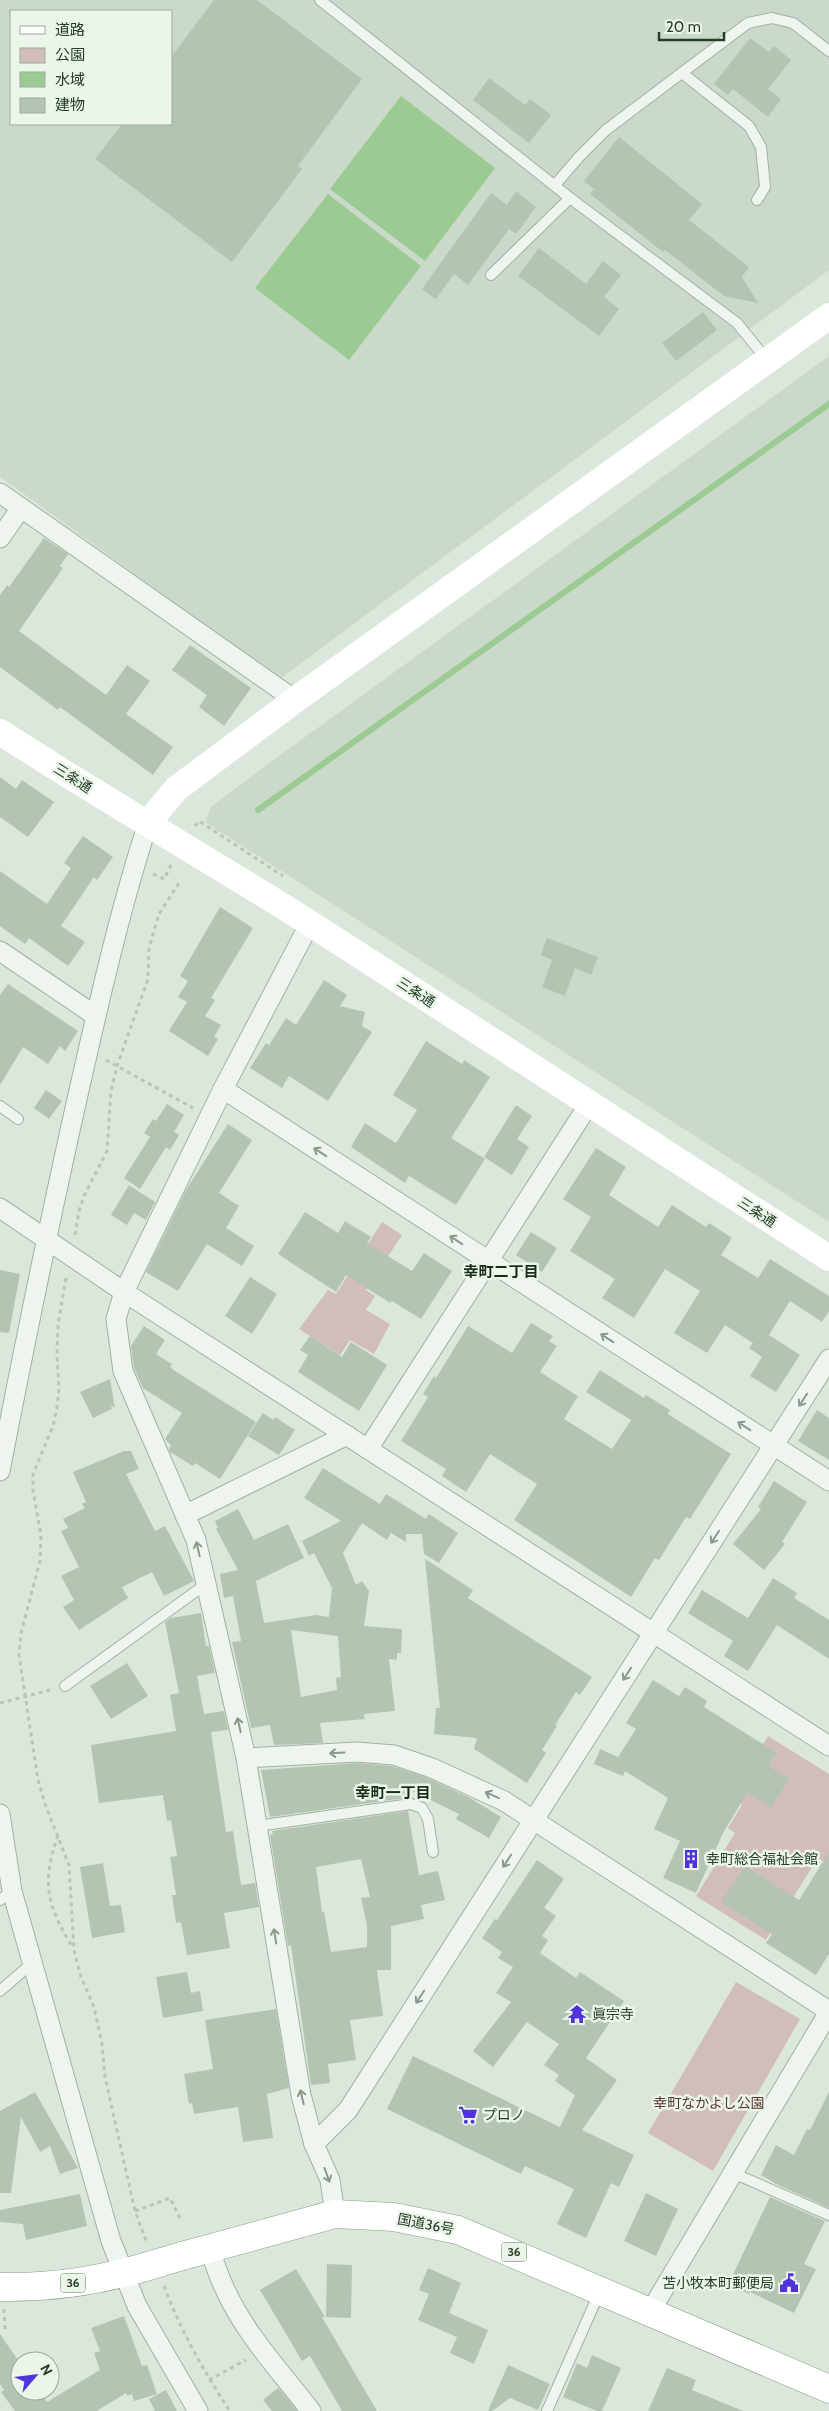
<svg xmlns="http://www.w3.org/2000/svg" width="829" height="2411" font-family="Cabin,'Noto Sans JP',sans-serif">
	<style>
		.built { fill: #cad9c9; fill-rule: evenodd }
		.green { fill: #d1bdbb }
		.water { fill: #9bca92 }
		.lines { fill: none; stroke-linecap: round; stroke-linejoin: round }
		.stream { stroke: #9bca92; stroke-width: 6 }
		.building { fill: #b3c4b2; fill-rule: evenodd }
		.lane-casing { stroke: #a1b1a0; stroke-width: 12 }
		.street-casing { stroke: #a1b1a0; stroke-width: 21 }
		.highway-casing { stroke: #839e81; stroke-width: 29 }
		.path { stroke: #bac5b9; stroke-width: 3; stroke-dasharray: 4 4; stroke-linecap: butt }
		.lane { stroke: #eef5ee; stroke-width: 10 }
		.street { stroke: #eef5ee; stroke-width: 19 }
		.secondary { stroke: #fff; stroke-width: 26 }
		.highway { stroke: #fff; stroke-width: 28 }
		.highway-bridge-casing { stroke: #839e81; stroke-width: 29; stroke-linecap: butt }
		.highway-bridge { stroke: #fff; stroke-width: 28 }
		.oneway { stroke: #8a9a89 }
		.labels { text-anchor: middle; stroke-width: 5; stroke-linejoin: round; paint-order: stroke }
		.shield { fill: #ebf5ea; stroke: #60755f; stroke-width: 1 }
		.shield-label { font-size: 12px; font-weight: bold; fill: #253e24 }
		.street-label { font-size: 14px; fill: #253e24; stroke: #ebf5ea }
		.poi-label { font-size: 14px; fill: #253e24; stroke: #ebf5ea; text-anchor: start }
		.park-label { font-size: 14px; fill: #5a3630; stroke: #ebf5ea }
		.neighbourhood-label { font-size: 15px; font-weight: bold; fill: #172e17; stroke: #ebf5ea }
	</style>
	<rect width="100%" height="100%" fill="#dce7db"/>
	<!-- built -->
	<g class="built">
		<path d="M0,0H829V270L280,679L0,477ZM11,11H171V124H11Z"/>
		<polygon points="829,356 829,1222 205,822 211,807 257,772"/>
	</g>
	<!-- green -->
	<g class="green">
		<polygon points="382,1222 402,1235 366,1290 375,1296 366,1310 390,1324 374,1354 350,1340 340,1355 299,1329 328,1290 336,1294"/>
		<polygon points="768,1736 829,1774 829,1865 818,1858 766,1940 696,1896 735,1833 728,1828 742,1805 730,1797"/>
		<polygon points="736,1982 800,2019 713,2171 648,2133"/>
	</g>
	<!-- water -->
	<g class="water">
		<polygon points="401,96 495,168 425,261 330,189"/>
		<polygon points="328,194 421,266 349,360 255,288"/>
	</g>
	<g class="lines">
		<!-- stream -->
		<polyline class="stream" points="258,810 829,404"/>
	</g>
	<!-- building -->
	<g class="building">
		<polygon points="214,0 257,0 362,79 298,166 302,169 232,262 95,159 122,124 171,124 171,57"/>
		<polygon points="750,38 769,52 774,46 791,60 768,89 781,99 768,117 733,89 728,95 714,84"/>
		<polygon points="489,78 525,105 530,99 551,115 529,143 473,100"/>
		<polygon points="619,137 702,204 689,220 749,267 742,277 758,303 724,296 665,250 663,252 590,194 594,189 584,181"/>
		<polygon points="516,191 536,207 516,234 509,229 468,285 454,274 436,299 422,289 491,193 507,205"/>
		<polygon points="539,248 586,284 603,261 621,275 604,297 619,309 599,336 518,276"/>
		<polygon points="703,312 717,330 676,361 662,343"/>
		<polygon points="44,538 68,554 60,566 63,568 19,631 106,695 127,665 150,681 126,714 173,747 153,775 60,707 58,710 0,667 0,595 7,585 9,587"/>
		<polygon points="190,645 251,688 224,726 199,707 207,695 172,670"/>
		<polygon points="0,777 16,789 22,780 54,802 28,837 0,817"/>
		<polygon points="83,836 113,857 97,880 94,877 61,926 85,942 68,966 29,938 25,944 0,926 0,871 47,904 71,868 64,863"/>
		<polygon points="220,907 253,928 211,998 215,1000 205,1016 221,1025 214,1037 218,1039 208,1056 169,1031 187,1002 178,997 188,981 180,976"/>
		<polygon points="547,938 598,957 591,975 575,968 565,996 542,987 552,960 541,955"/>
		<polygon points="324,980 347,995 340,1006 365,1012 362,1026 372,1032 328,1101 289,1076 282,1088 250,1068 266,1043 269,1045 286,1018 296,1025"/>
		<polygon points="8,984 78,1031 65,1051 60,1046 48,1064 23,1047 0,1085 0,995"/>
		<polygon points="426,1041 462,1064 464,1060 490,1077 451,1138 485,1159 456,1205 409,1176 405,1183 351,1147 365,1123 396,1143 417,1110 393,1095"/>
		<polygon points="46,1090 62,1101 49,1119 34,1108"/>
		<polygon points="167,1104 184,1115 174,1132 179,1135 170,1150 166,1147 140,1189 124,1178 150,1137 144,1133 153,1119 156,1121"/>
		<polygon points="516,1105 532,1116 517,1139 529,1147 512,1175 484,1157"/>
		<polygon points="228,1124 252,1140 219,1193 239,1206 226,1228 254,1246 242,1266 207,1244 178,1291 146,1272 186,1190"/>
		<polygon points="596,1148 626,1167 609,1195 658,1227 672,1205 706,1227 709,1223 732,1238 721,1255 758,1278 770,1259 829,1296 829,1311 822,1322 790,1301 769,1335 800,1355 776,1392 750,1376 762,1357 749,1348 753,1343 725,1325 707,1353 674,1333 700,1291 665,1269 634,1318 602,1298 615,1279 570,1251 591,1217 563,1199"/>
		<polygon points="129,1185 155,1202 146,1220 134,1213 127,1225 111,1215"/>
		<polygon points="305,1212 338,1233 345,1221 371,1237 367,1243 412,1271 424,1253 452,1271 421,1319 392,1301 390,1303 346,1275 336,1292 278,1254"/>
		<polygon points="531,1232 557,1248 542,1272 516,1255"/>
		<polygon points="0,1270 20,1274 9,1333 0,1332"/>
		<polygon points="250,1277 277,1294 252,1334 225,1316"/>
		<polygon points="531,1323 553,1336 549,1341 557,1346 540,1372 578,1396 564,1419 612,1449 631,1420 586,1392 600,1370 644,1398 646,1395 670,1410 668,1414 731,1454 690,1519 686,1517 659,1560 655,1558 631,1597 514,1520 537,1484 490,1454 466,1492 442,1476 446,1469 401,1441 428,1397 423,1394 434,1376 436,1378 468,1326 512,1353"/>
		<polygon points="144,1326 165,1340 156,1354 172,1364 170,1367 175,1371 256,1422 220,1479 195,1463 193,1466 170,1452 169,1449 171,1445 165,1439 182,1413 143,1388 134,1368 131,1346"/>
		<polygon points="310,1336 342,1357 351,1342 387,1365 359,1411 298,1372 308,1355 300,1350"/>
		<polygon points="110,1379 115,1408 111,1405 112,1409 93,1418 80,1392"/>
		<polygon points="817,1410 829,1418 829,1460 798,1441"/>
		<polygon points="263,1413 273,1420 275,1417 295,1430 279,1455 248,1436"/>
		<polygon points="124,1451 131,1451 139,1469 126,1474 155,1531 165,1526 194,1581 164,1596 152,1572 122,1587 128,1598 79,1630 63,1607 74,1600 61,1576 79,1567 61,1531 68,1528 63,1519 85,1508 82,1504 86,1502 73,1472"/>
		<path d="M323,1468L380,1504L386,1494L426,1519L429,1514L458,1533L439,1563L424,1554L422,1534H406V1542L391,1533L387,1540L362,1523L343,1553L356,1585L362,1581L369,1591L364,1626L402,1629L401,1653H397V1660L389,1659L395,1711L364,1714L365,1719L320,1723L323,1743L274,1745L270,1725L251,1728L232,1642L241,1641L233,1596L224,1598L220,1574L238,1570L216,1529L218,1528L215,1521L238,1509L254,1540L288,1524L304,1558L256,1581L264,1623L316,1615L329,1617L332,1588L314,1553L309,1556L302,1541L341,1521L304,1498ZM291,1630L338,1636L341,1677L336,1678L337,1690L301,1697Z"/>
		<polygon points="774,1481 807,1502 782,1542 785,1544 764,1570 733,1544 761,1509 758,1507"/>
		<polygon points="425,1559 473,1590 468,1598 592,1677 580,1695 576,1692 555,1725 557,1726 542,1750 546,1753 527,1783 474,1749 477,1738 434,1734 436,1708 440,1708"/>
		<polygon points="773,1578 797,1593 794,1598 829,1620 829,1659 777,1625 748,1671 724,1656 733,1641 688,1613 702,1590 748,1618"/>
		<polygon points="201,1613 206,1646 209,1646 215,1673 197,1676 204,1714 224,1711 228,1730 211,1732 226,1832 233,1831 241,1885 255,1883 259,1907 224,1913 230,1948 187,1955 181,1922 176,1923 172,1895 176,1895 170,1857 177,1856 171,1820 167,1821 163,1795 99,1803 91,1745 176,1731 170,1695 179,1693 165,1622 171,1618"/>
		<polygon points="127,1663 148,1696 111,1719 90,1686"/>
		<polygon points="653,1680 679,1696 685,1687 707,1701 704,1707 777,1753 768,1766 789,1779 771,1807 747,1793 723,1833 696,1893 663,1878 680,1841 654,1829 668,1798 625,1771 623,1776 594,1764 600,1749 618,1757 636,1729 626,1723"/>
		<polygon points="357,1763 392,1766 428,1778 470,1798 501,1817 489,1838 456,1819 459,1814 404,1787 405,1798 270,1817 261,1770"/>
		<path d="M408,1811L419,1875L438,1871L445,1900L421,1905L424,1919L391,1926V1970H377L383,2016L350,2020L356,2060L328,2064L330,2083L311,2085L291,1945L288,1946L270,1835L273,1834L272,1831ZM361,1859L370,1897L361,1898L367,1925V1947L331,1952L324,1912H322L316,1867Z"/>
		<polygon points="829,1852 829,1954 816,1975 766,1943 772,1934 721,1902 745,1866 799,1900"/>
		<polygon points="537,1860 564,1879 544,1908 556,1916 542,1936 548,1940 540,1953 576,1978 580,1972 624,2001 586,2058 617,2080 582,2130 634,2155 619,2187 611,2183 586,2238 557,2224 574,2189 525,2166 521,2174 387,2109 413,2056 560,2127 575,2095 555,2081 559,2075 544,2065 559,2044 527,2022 493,2067 473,2051 511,2002 496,1993 513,1967 498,1958 502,1952 482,1938 495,1919 497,1920"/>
		<polygon points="103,1863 110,1906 121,1905 125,1932 92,1938 80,1867"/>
		<polygon points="187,1972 191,1993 200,1991 203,2011 163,2018 156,1977"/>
		<polygon points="276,2009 289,2088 267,2094 273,2138 243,2142 238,2107 194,2114 192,2103 189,2104 184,2074 213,2069 205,2020"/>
		<polygon points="35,2092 78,2168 60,2174 50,2146 40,2152 21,2117 11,2193 0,2193 0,2111"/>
		<polygon points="829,2092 829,2208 776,2184 761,2175 776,2145 794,2155 807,2129 810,2130"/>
		<polygon points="646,2193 678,2209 656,2256 624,2241"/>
		<polygon points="80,2194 87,2226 26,2240 23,2224 0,2222 0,2210"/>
		<polygon points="770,2197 825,2221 804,2264 816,2269 794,2313 750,2292 749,2294 728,2285"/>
		<polygon points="327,2264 352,2265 351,2318 326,2317"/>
		<polygon points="428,2268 461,2283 449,2313 488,2330 474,2364 450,2353 457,2337 418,2320 429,2294 419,2290"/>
		<polygon points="296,2269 325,2317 322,2317 377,2411 342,2411 310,2356 302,2361 260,2290"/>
		<polygon points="124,2316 142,2366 147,2365 157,2394 134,2401 132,2394 127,2396 126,2393 97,2411 15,2411 1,2392 4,2390 0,2384 0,2334 20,2363 20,2391 40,2391 47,2402 100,2370 94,2353 100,2351 91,2328"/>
		<polygon points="592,2355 621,2368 602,2411 597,2411 563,2397 577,2363 587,2368"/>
		<polygon points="508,2365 550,2384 538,2410 510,2398 492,2411 488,2411"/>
		<polygon points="667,2368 696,2380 692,2390 743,2411 648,2411"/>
		<polygon points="278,2388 291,2403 297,2411 272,2411 263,2400"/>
		<polygon points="166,2390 177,2411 155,2411 149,2399"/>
	</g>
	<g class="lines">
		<!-- lane casing -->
		<g class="lane-casing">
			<g id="lane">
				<polyline points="320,0 570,198 737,323 767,360"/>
				<polyline points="682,73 749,126 761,147 765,187 757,200"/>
				<polyline points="555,185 579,157 606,130 748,23 772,18 793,23 829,51"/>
				<polyline points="491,275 570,198"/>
				<polyline points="0,1106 18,1119"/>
				<polyline points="65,1686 206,1584"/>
				<polyline points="257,1826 411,1804 422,1808 428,1819 433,1852"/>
				<polyline points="0,1900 12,1891"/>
				<polyline points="0,1991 31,1964"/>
				<polyline points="733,2173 829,2215"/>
				<polyline points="547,2411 600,2291"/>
			</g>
		</g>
		<!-- street casing -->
		<g class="street-casing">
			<g id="street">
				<polyline points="0,493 295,700"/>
				<polyline points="0,538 21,508"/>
				<polyline points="310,923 223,1089 124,1292 116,1319 123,1371 196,1540 246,1758 301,2095 314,2144"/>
				<polyline points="0,951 96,1016"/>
				<polyline points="223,1089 829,1481"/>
				<polyline points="0,1208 124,1292 829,1746"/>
				<polyline points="368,1449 589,1104"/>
				<path d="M0,1471C25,1342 51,1214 80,1086C100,998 120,909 148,823"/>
				<polyline points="185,1515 347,1435"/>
				<polyline points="246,1758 357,1752 394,1755 432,1768 504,1801 829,2011"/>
				<polyline points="0,1814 12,1891 111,2241 137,2306 198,2411"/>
				<polyline points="335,2214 330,2180 314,2144 348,2110 829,1359"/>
				<path d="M209,2247C214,2261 218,2275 224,2287C244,2333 281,2372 311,2411"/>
				<polyline points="650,2312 829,2012"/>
			</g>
		</g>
		<!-- highway casing -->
		<g class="highway-casing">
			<g id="highway">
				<polyline points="182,2256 335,2214 394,2217 458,2230 829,2389"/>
				<path d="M0,2287C49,2288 98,2281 145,2267"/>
			</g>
		</g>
		<!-- path -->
		<g class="path">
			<polyline points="195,826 199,821 283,876"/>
			<polyline points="153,874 164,879 171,865"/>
			<polyline points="106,1060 193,1108"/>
			<polyline points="75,1235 79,1211 84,1196 107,1151 111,1091 117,1066 148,979 149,948 159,914 179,883"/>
			<polyline points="66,1278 58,1325 57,1356 59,1389 57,1407 53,1426 33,1474 33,1491 41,1535 40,1561 21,1633 19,1655 38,1780 45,1804 69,1865 74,1950 81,1977 94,2007 102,2044 105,2077 135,2211 147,2243"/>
			<polyline points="0,1703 50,1690"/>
			<path d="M58,1835C41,1884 47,1905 73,1948"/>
			<polyline points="135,2211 170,2198 180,2218"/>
			<path d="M164,2286C181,2331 204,2372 230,2411"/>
			<polyline points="4,2309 5,2332"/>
			<polyline points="209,2380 246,2360"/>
		</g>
		<!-- lane -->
		<use href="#lane" class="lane"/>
		<!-- street -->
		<use href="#street" class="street"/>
		<!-- secondary -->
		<g class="secondary">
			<path d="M0,732C102,798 208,859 311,924C484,1034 656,1147 829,1258"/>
			<polyline points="148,823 176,789 295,700 829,316"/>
		</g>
		<!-- highway -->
		<use href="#highway" class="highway"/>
		<!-- highway-bridge casing -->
		<g class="highway-bridge-casing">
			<polyline id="highway-bridge" points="145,2267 182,2256"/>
		</g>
		<!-- highway-bridge -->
		<use href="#highway-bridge" class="highway-bridge"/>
	</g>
	<!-- one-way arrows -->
	<defs><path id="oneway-shaft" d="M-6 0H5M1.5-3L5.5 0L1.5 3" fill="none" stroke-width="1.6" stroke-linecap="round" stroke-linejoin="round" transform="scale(1.25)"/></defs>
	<g class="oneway">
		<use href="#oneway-shaft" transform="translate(320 1152) rotate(-147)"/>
		<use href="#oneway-shaft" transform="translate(456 1240) rotate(-147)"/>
		<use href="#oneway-shaft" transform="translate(607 1338) rotate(-147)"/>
		<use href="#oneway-shaft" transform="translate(803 1400) rotate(123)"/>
		<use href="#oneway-shaft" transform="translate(744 1426) rotate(-147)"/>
		<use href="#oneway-shaft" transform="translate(715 1537) rotate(123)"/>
		<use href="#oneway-shaft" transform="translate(198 1549) rotate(-103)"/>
		<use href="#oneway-shaft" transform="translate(627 1674) rotate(123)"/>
		<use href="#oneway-shaft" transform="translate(239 1725) rotate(-103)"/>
		<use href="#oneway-shaft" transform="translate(337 1753) rotate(177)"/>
		<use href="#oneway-shaft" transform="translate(492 1795) rotate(-156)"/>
		<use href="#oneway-shaft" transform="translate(507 1861) rotate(123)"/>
		<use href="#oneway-shaft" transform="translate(275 1936) rotate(-99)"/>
		<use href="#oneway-shaft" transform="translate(420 1997) rotate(123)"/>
		<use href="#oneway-shaft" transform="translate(302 2097) rotate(-103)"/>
		<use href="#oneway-shaft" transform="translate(327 2175) rotate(70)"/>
	</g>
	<!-- icons -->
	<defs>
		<g id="building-bare" transform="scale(1.5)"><path d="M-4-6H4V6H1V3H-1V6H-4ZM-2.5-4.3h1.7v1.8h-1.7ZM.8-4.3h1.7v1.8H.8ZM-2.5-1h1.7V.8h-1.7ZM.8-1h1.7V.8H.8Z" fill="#5134d7" stroke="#ebf5ea" stroke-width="2.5" paint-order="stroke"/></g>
		<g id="temple-bare" transform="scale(1.5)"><path d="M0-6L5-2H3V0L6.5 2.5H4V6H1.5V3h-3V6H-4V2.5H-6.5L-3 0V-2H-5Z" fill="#5134d7" stroke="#ebf5ea" stroke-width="2.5" paint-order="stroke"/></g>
		<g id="supermarket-bare" transform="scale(1.5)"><path d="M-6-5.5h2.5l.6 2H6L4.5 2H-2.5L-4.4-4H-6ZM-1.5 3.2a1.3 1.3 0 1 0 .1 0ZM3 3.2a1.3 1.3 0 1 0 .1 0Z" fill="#5134d7" stroke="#ebf5ea" stroke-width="2.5" paint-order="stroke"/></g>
		<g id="civic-bare" transform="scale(1.5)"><path d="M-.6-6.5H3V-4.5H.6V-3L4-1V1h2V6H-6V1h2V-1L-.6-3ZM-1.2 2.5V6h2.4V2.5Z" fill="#5134d7" stroke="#ebf5ea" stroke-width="2.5" paint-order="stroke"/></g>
	</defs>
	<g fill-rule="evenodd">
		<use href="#building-bare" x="691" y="1859"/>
		<use href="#temple-bare" x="577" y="2014"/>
		<use href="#supermarket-bare" x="468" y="2115"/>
		<use href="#civic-bare" x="789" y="2283"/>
	</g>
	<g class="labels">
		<!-- shield labels -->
		<g class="shield">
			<rect x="501.5" y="2242.5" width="25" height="19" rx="4"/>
			<rect x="60.5" y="2273.5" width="25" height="19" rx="4"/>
		</g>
		<g class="shield-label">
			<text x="514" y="2256">36</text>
			<text x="73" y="2287">36</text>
		</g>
		<!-- street labels -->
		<g class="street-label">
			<text transform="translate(73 778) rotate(32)" y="5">三条通</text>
			<text transform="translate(416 992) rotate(33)" y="5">三条通</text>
			<text transform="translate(757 1212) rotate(33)" y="5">三条通</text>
			<text transform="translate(426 2224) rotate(11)" y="5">国道36号</text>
		</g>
		<!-- poi labels -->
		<g class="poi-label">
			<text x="706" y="1864">幸町総合福祉会館</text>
			<text x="592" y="2019">眞宗寺</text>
			<text x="483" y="2120">プロノ</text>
			<text x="774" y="2288" text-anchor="end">苫小牧本町郵便局</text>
		</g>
		<!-- park labels -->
		<g class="park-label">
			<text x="709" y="2108">幸町なかよし公園</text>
		</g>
		<!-- neighbourhood labels -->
		<g class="neighbourhood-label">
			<text x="501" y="1277">幸町二丁目</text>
			<text x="393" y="1798">幸町一丁目</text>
		</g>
	</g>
	<!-- legend -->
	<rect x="10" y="10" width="162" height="115" fill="#ebf5ea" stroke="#9cac9b"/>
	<rect x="20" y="26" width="25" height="8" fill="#ffffff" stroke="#9cac9b"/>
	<text x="55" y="35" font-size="15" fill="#253e24">道路</text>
	<rect x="20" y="48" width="25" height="15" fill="#d1bdbb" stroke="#9cac9b"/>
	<text x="55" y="60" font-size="15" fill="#253e24">公園</text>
	<rect x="20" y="72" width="25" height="15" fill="#9bca92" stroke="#9cac9b"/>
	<text x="55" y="85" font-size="15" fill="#253e24">水域</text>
	<rect x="20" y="98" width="25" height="15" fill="#b3c4b2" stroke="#9cac9b"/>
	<text x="55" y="110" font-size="15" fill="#253e24">建物</text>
	<!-- north arrow -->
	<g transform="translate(35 2376) rotate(62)"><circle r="24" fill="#ebf5ea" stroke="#9cac9b"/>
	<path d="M0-4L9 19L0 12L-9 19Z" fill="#5134d7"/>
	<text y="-8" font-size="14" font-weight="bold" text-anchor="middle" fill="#253e24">N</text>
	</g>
	<!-- scale -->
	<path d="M659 32v8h65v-8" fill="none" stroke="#253e24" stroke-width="2.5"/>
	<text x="666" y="32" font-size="15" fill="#253e24" stroke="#ebf5ea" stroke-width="4" paint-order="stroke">20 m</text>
</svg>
